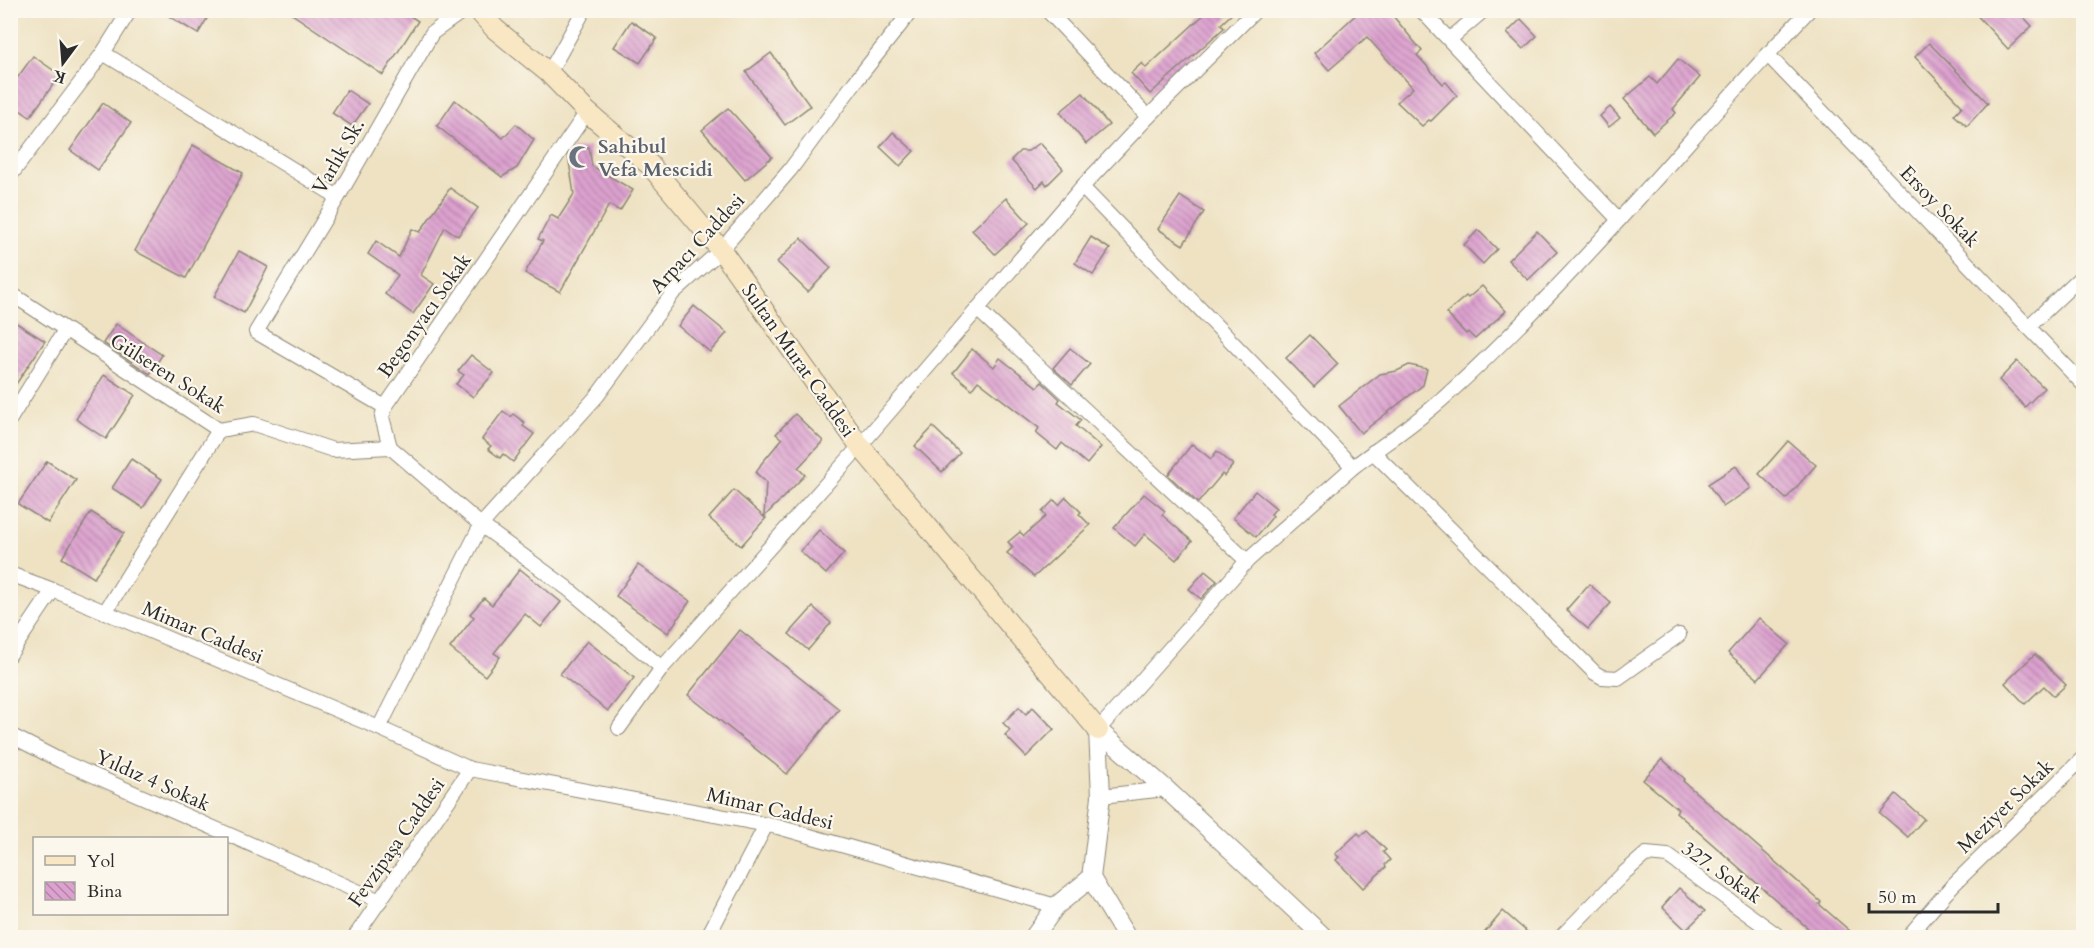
<svg xmlns="http://www.w3.org/2000/svg" width="2094" height="948" font-family="Cardo,serif">
	<style>
		.building { fill: url(#building-back-hatch) }
		.lines { fill: none; stroke-linecap: round; stroke-linejoin: round }
		.minor-casing { stroke: #8c8677; stroke-width: 16 }
		.tertiary-casing { stroke: #8c8677; stroke-width: 20 }
		.secondary-casing { stroke: #8c8677; stroke-width: 22 }
		.minor { stroke: #fff; stroke-width: 14 }
		.tertiary { stroke: #fff; stroke-width: 18 }
		.secondary { stroke: #f9e7c3; stroke-width: 20 }
		.labels { text-anchor: middle; stroke-width: 4.5; stroke-linejoin: round; paint-order: stroke }
		.worship-label { font-size: 20px; font-weight: bold; fill: #5b616d; stroke: #fbf7ec; text-anchor: start }
		.street-label { font-size: 20px; fill: #2b2b2b; stroke: #fbf7ec }
	</style>
	<defs>
		<pattern id="building-back-hatch" width="6" height="6" patternUnits="userSpaceOnUse" patternTransform="scale(1.5)"><rect width="6" height="6" fill="#dca1cf"/><path d="M-1 5l2 2M0 0l6 6M5-1l2 2" fill="none" stroke="#b383a8"/></pattern>
	</defs>
	<rect width="100%" height="100%" fill="#fbf7ec"/>
	<filter id="ink" filterUnits="userSpaceOnUse"><feTurbulence type="fractalNoise" baseFrequency=".0167" numOctaves="2"/><feDisplacementMap in="SourceGraphic" scale="12" xChannelSelector="R" yChannelSelector="G"/><feConvolveMatrix kernelMatrix="1 2 1 2 8 2 1 2 1" color-interpolation-filters="sRGB"/></filter>
	<filter id="wash" filterUnits="userSpaceOnUse"><feTurbulence type="fractalNoise" baseFrequency=".008" numOctaves="4" result="noise"/><feDisplacementMap in="SourceGraphic" scale="24" xChannelSelector="R" yChannelSelector="G"/><feGaussianBlur stdDeviation="1.35" result="paint"/><feColorMatrix in="noise" values="0 0 0 0 0 0 0 0 0 0 0 0 0 0 0 0 0 1.4 0 .05"/><feComposite in="paint" operator="in"/></filter>
	<g filter="url(#wash)">
		<rect width="100%" height="100%" fill="#eee2c3"/>
		<g id="blocks">
			<!-- building -->
			<g class="building">
				<polygon points="159,10 212,10 198,34"/>
				<polygon points="286,10 401,10 418,21 383,75"/>
				<polygon points="1209,10 1236,10 1221,24 1224,28 1150,94 1131,73 1142,63 1146,68"/>
				<polygon points="1361,10 1388,10 1422,51 1417,55 1443,84 1446,82 1457,95 1431,121 1429,120 1422,126 1397,102 1413,88 1367,37 1329,70 1314,53"/>
				<polygon points="1972,10 2017,10 2032,26 2008,49"/>
				<polygon points="1521,19 1537,36 1523,49 1507,33"/>
				<polygon points="631,21 657,38 640,63 614,47"/>
				<polygon points="1929,43 1988,103 1967,126 1954,115 1962,106 1915,57"/>
				<polygon points="771,53 810,106 785,125 746,72"/>
				<polygon points="33,56 60,75 30,117 10,103 10,88"/>
				<polygon points="1678,59 1700,77 1673,109 1676,113 1653,133 1624,99 1650,77 1657,84"/>
				<polygon points="347,90 368,104 352,126 332,113"/>
				<polygon points="1083,93 1109,125 1086,144 1060,112"/>
				<polygon points="455,100 503,138 516,124 534,140 517,168 502,177 437,126"/>
				<polygon points="103,103 131,123 98,170 70,150"/>
				<polygon points="1610,107 1620,118 1609,127 1600,116"/>
				<polygon points="728,108 772,157 745,180 702,130"/>
				<polygon points="893,132 914,151 900,166 880,147"/>
				<polygon points="1040,143 1063,169 1047,185 1044,181 1037,188 1011,160 1020,151 1028,151"/>
				<polygon points="193,145 243,173 186,278 135,251"/>
				<polygon points="589,147 592,166 633,190 620,211 609,205 560,292 525,273 543,241 538,239 551,215 558,219 574,194 568,155 573,149"/>
				<polygon points="450,188 478,208 458,236 445,227 421,275 434,284 413,314 385,294 398,275 368,254 376,241 399,257 412,229 420,232"/>
				<polygon points="1180,196 1204,212 1183,245 1158,229"/>
				<polygon points="1006,198 1029,223 995,254 972,230"/>
				<polygon points="1478,230 1497,249 1483,264 1464,245"/>
				<polygon points="1537,231 1557,252 1528,280 1508,260"/>
				<polygon points="1091,237 1110,249 1093,275 1075,263"/>
				<polygon points="801,238 831,268 808,292 777,262"/>
				<polygon points="239,251 268,267 244,313 214,297"/>
				<polygon points="1482,286 1506,311 1475,339 1468,332 1466,334 1446,313 1466,296 1468,298"/>
				<polygon points="694,306 727,333 710,352 678,326"/>
				<polygon points="10,319 45,341 10,393"/>
				<polygon points="116,324 162,355 150,374 103,343"/>
				<polygon points="1310,335 1338,364 1314,387 1286,358"/>
				<polygon points="1070,348 1090,364 1072,385 1053,368"/>
				<polygon points="972,349 994,367 1000,358 1037,387 1042,382 1060,399 1058,402 1081,420 1076,426 1101,447 1087,464 1062,443 1057,450 1036,433 1039,428 978,381 972,389 953,373"/>
				<polygon points="471,355 494,373 473,397 456,384 464,375 458,371"/>
				<polygon points="2017,361 2044,388 2025,407 1999,380"/>
				<polygon points="1409,365 1427,369 1423,385 1361,433 1339,406 1380,374 1397,371"/>
				<polygon points="104,375 135,395 106,439 76,419"/>
				<polygon points="503,411 511,417 513,414 525,423 523,426 534,434 513,462 503,454 500,458 488,449 491,446 482,439"/>
				<polygon points="795,414 823,441 798,468 805,475 764,517 766,518 741,546 709,518 734,490 764,517 766,482 756,473 761,464 782,439 776,434"/>
				<polygon points="933,427 960,453 942,472 915,446"/>
				<polygon points="1788,441 1816,465 1786,499 1759,474"/>
				<polygon points="1192,444 1211,459 1217,451 1233,465 1224,476 1222,474 1198,503 1168,475"/>
				<polygon points="131,459 162,479 143,508 112,488"/>
				<polygon points="47,461 76,480 48,523 18,504"/>
				<polygon points="1736,466 1751,488 1723,507 1708,484"/>
				<polygon points="1255,491 1276,508 1271,514 1273,516 1256,537 1233,518"/>
				<polygon points="1144,494 1165,511 1162,515 1192,541 1176,560 1145,534 1135,546 1114,528"/>
				<polygon points="1066,497 1081,512 1079,514 1090,525 1034,577 1007,553 1013,547 1008,542 1020,532 1024,536 1046,516 1042,512 1054,500 1059,505"/>
				<polygon points="91,512 124,533 94,578 62,558"/>
				<polygon points="819,530 844,553 826,574 800,551"/>
				<polygon points="638,565 690,601 668,633 616,596"/>
				<polygon points="520,569 561,602 541,627 525,614 494,653 500,657 485,676 450,648 474,617 470,614 484,598 492,605"/>
				<polygon points="1205,571 1217,581 1201,599 1189,589"/>
				<polygon points="1589,584 1611,603 1588,629 1566,610"/>
				<polygon points="813,607 831,623 808,650 789,634"/>
				<polygon points="1759,618 1789,644 1758,679 1728,653"/>
				<polygon points="740,630 839,709 787,774 688,695"/>
				<polygon points="587,641 634,678 608,711 560,674"/>
				<polygon points="2035,654 2066,685 2054,696 2044,686 2025,704 2005,683"/>
				<polygon points="1019,707 1026,714 1033,707 1054,729 1026,757 1005,735 1010,730 1003,723"/>
				<polygon points="1662,759 1685,779 1683,781 1821,902 1819,904 1858,938 1819,938 1676,812 1678,809 1643,780"/>
				<polygon points="1896,794 1924,819 1908,837 1880,813"/>
				<polygon points="1367,831 1386,850 1383,852 1390,860 1385,865 1386,867 1363,888 1336,860 1339,857 1335,854 1358,833 1361,836"/>
				<polygon points="1679,888 1705,911 1686,930 1662,907"/>
				<polygon points="1503,911 1534,938 1480,938"/>
			</g>
		</g>
	</g>
	<g filter="url(#ink)">
		<use href="#blocks" fill-opacity="0" stroke="#8c8677" stroke-width="1.5"/>
		<g class="lines">
			<!-- minor casing -->
			<g class="minor-casing">
				<g id="minor">
					<polyline points="1047,10 1148,117 1082,187"/>
					<polyline points="1421,10 1619,220"/>
					<polyline points="1450,39 1484,10"/>
					<polyline points="103,53 338,197"/>
					<polyline points="1767,54 2084,385"/>
					<polyline points="549,73 584,10"/>
					<polyline points="587,112 385,407 382,417 390,447 481,525 567,588 662,668"/>
					<polyline points="1148,117 1256,10"/>
					<polyline points="10,176 103,53 130,10"/>
					<polyline points="10,293 219,430 254,424 333,450 390,447"/>
					<polyline points="977,309 1247,561 1098,730"/>
					<polyline points="2028,327 2084,274"/>
					<polyline points="385,407 256,332 338,197 432,33 464,10"/>
					<polyline points="10,419 65,330"/>
					<polyline points="1373,452 1595,673 1602,677 1618,678 1679,635"/>
					<path d="M1353,467C1384,444 1418,422 1447,395C1577,277 1688,138 1809,10"/>
					<polyline points="10,574 53,590 379,728 470,769 778,827 1056,906"/>
					<polyline points="105,612 219,430"/>
					<polyline points="10,654 53,590"/>
					<polyline points="379,728 481,525 597,396 673,293 721,250 790,170 855,82 912,10"/>
					<polyline points="619,728 662,668 860,446 1082,187 1353,467 1247,561"/>
					<polyline points="10,735 61,761 380,901"/>
					<polyline points="1101,796 1166,789"/>
					<polyline points="354,938 470,769"/>
					<polyline points="707,938 766,825"/>
					<polyline points="1560,938 1624,873 1646,854 1668,856 1781,938"/>
					<polyline points="1907,938 1952,886 2084,757"/>
				</g>
			</g>
			<!-- tertiary casing -->
			<g class="tertiary-casing">
				<g id="tertiary">
					<polyline points="1098,730 1166,789 1325,938"/>
					<polyline points="1091,878 1101,796 1098,730"/>
					<polyline points="1091,878 1127,938"/>
					<polyline points="1033,938 1056,906 1091,878"/>
				</g>
			</g>
			<!-- secondary casing -->
			<g class="secondary-casing">
				<polyline id="secondary" points="478,10 495,29 549,73 587,112 650,165 721,250 860,446 1098,730"/>
			</g>
			<!-- minor -->
			<use href="#minor" class="minor"/>
			<!-- tertiary -->
			<use href="#tertiary" class="tertiary"/>
			<!-- secondary -->
			<use href="#secondary" class="secondary"/>
		</g>
	</g>
	<!-- icons -->
	<defs>
		<g id="mosque-bare" transform="scale(1.8)"><path d="M3.5-4.9A6 6 0 1 0 3.5 4.9A5 5 0 1 1 3.5-4.9Z" fill="#6b7280" stroke="#fbf7ec" stroke-width="2.5" paint-order="stroke"/></g>
	</defs>
	<g fill-rule="evenodd">
		<use href="#mosque-bare" x="580" y="157"/>
	</g>
	<g class="labels">
		<!-- worship labels -->
		<g class="worship-label">
			<text x="598" y="153">Sahibul<tspan x="598" dy="23">Vefa Mescidi</tspan></text>
		</g>
		<!-- street labels -->
		<g class="street-label">
			<text transform="translate(338 156) rotate(-60)" y="7">Varlık Sk.</text>
			<text transform="translate(1940 206) rotate(46)" y="7">Ersoy Sokak</text>
			<text transform="translate(697 243) rotate(-47)" y="7">Arpacı Caddesi</text>
			<text transform="translate(424 315) rotate(-55)" y="7">Begonyacı Sokak</text>
			<text transform="translate(799 360) rotate(55)" y="7">Sultan Murat Caddesi</text>
			<text transform="translate(168 373) rotate(32)" y="7">Gülseren Sokak</text>
			<text transform="translate(203 632) rotate(23)" y="7">Mimar Caddesi</text>
			<text transform="translate(153 780) rotate(24)" y="7">Yıldız 4 Sokak</text>
			<text transform="translate(2005 806) rotate(-44)" y="7">Meziyet Sokak</text>
			<text transform="translate(770 808) rotate(13)" y="7">Mimar Caddesi</text>
			<text transform="translate(396 842) rotate(-55)" y="7">Fevzipaşa Caddesi</text>
			<text transform="translate(1722 872) rotate(35)" y="7">327. Sokak</text>
		</g>
	</g>
	<!-- margin -->
	<rect width="2094" height="948" fill="none" stroke="#fbf7ec" stroke-width="36"/>
	<!-- legend -->
	<rect x="33" y="837" width="195" height="78" fill="#fbf7ec" stroke="#a8a59f" stroke-width="1.5"/>
	<rect x="45" y="856" width="30" height="9" fill="#f9e7c3" stroke="#a8a59f" stroke-width="1.5"/>
	<text x="87" y="867" font-size="18" fill="#2b2b2b">Yol</text>
	<rect x="45" y="882" width="30" height="18" fill="url(#building-back-hatch)" stroke="#a8a59f" stroke-width="1.5"/>
	<text x="87" y="897" font-size="18" fill="#2b2b2b">Bina</text>
	<!-- north arrow -->
	<g transform="translate(63 63) rotate(196)" stroke="#fbf7ec" stroke-width="4.5" paint-order="stroke">
	<path d="M0-4.5L10 22L0 15L-10 22Z" fill="#2b2b2b"/>
	<text y="-9" font-size="16" font-weight="bold" text-anchor="middle" fill="#2b2b2b">K</text>
	</g>
	<!-- scale -->
	<path d="M1869 903v9h129v-9" fill="none" stroke="#2b2b2b" stroke-width="3"/>
	<text x="1878" y="903" font-size="18" fill="#2b2b2b" stroke="#fbf7ec" stroke-width="4.5" paint-order="stroke">50 m</text>
</svg>
